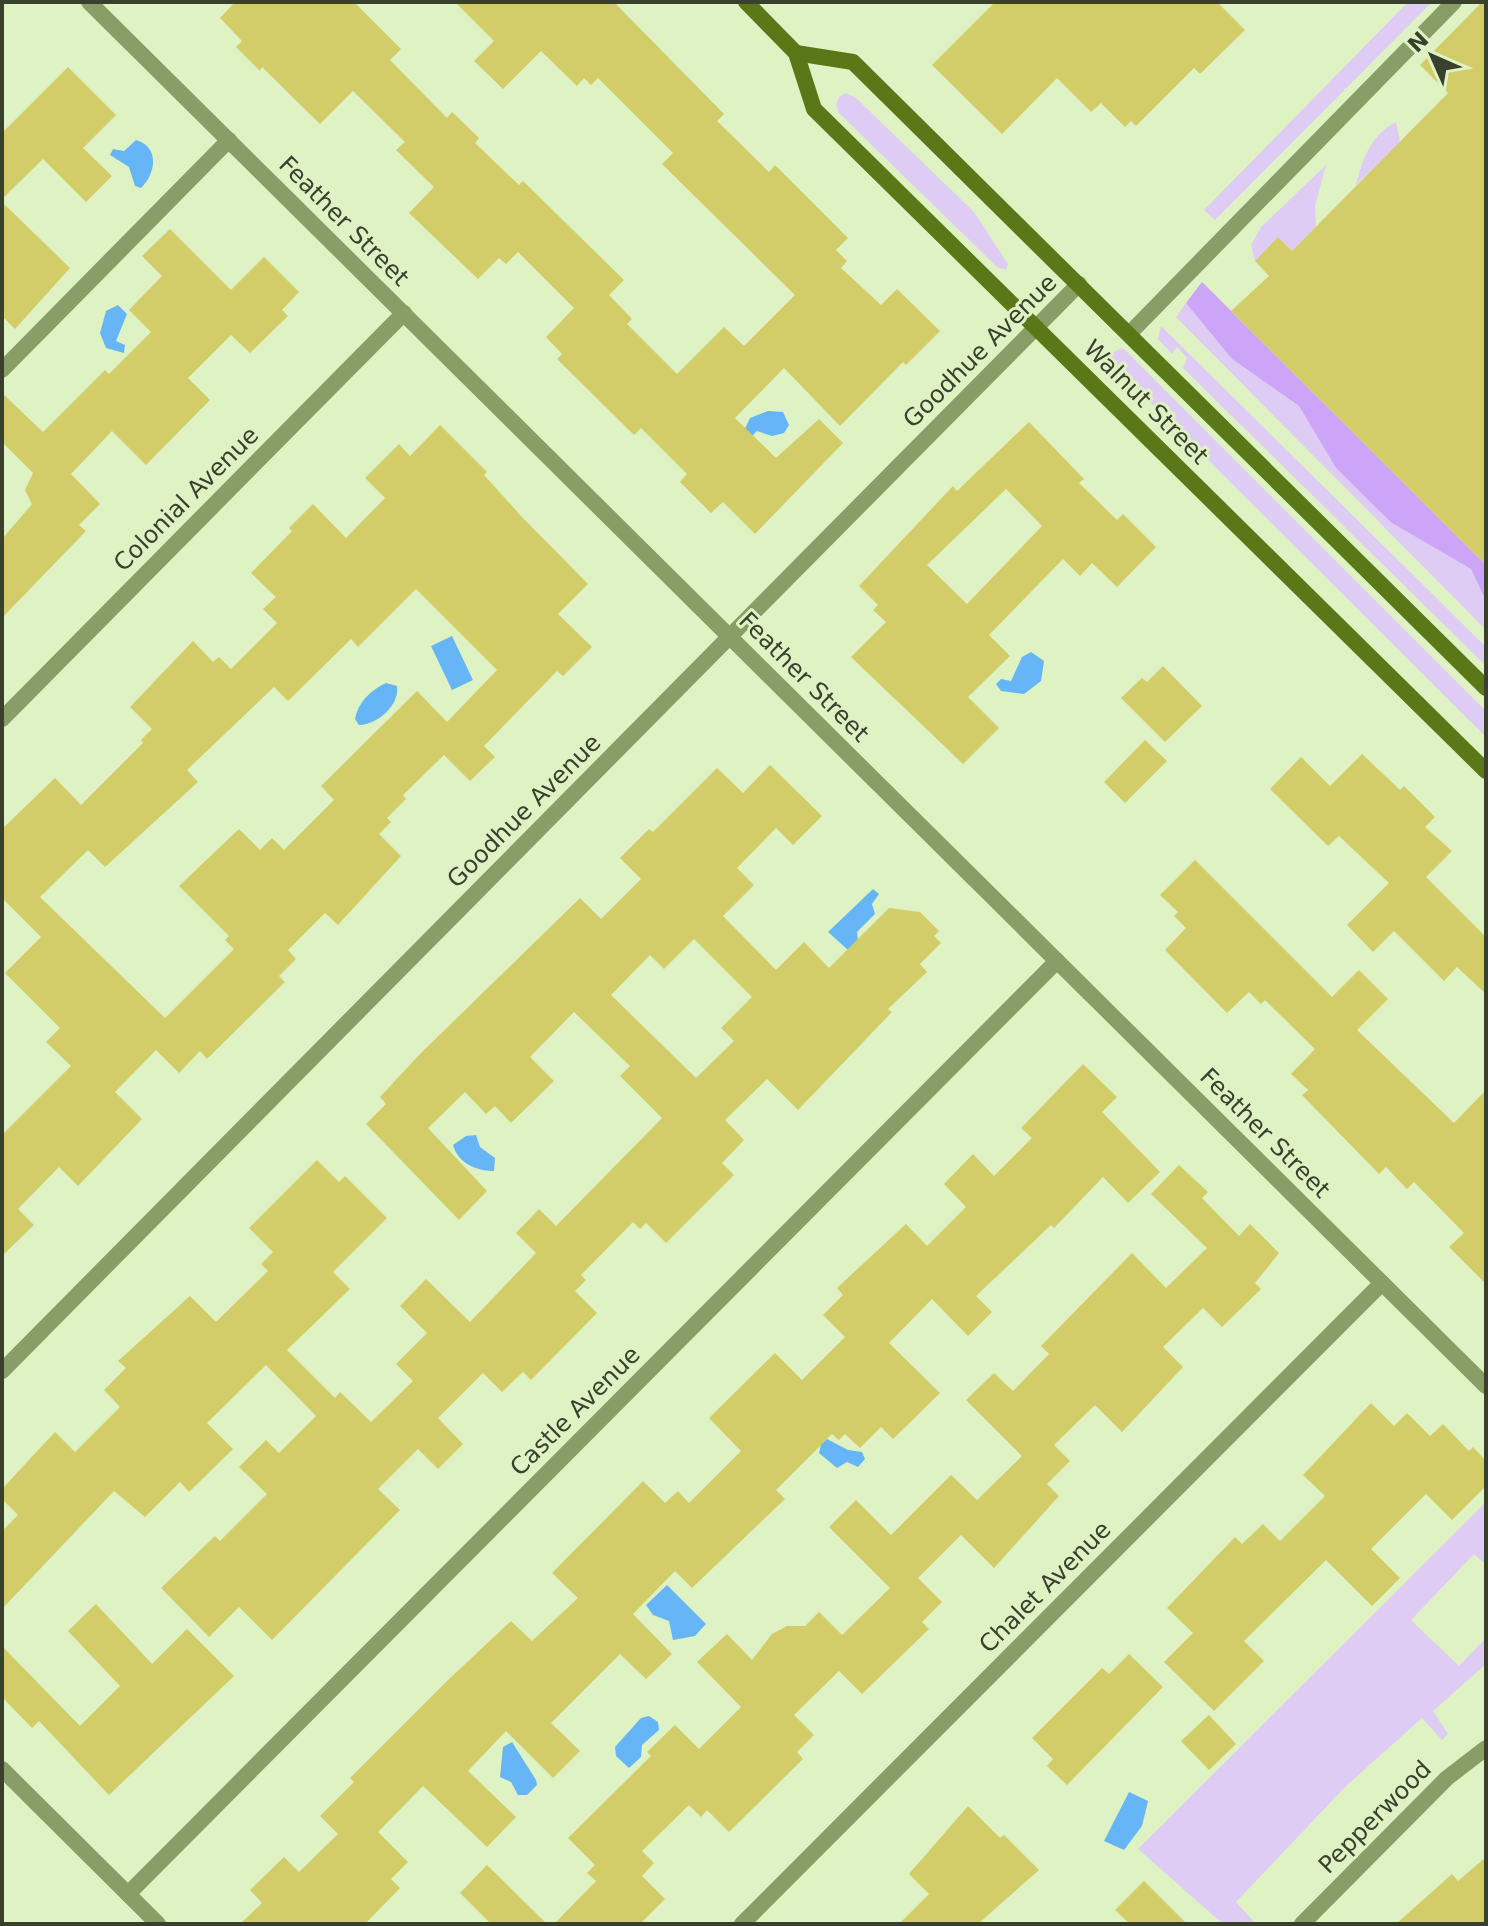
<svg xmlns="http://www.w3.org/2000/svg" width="1488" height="1926" font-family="'DejaVu Sans',sans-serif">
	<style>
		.green { fill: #dfccf5 }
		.forest { fill: #cca4f8 }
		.water { fill: #66b5f6 }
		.building { fill: #d3cd69; fill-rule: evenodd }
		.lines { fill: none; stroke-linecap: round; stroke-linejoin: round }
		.lane { stroke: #889e66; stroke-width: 16 }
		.street { stroke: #889e66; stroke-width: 16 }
		.secondary { stroke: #5b7818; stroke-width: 16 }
		.labels { text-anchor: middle; stroke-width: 6; stroke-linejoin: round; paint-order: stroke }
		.street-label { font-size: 24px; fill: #39402d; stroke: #dff2c3 }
	</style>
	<rect width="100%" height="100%" fill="#dff2c3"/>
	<!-- green -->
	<g class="green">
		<polygon points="1408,2 1432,2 1215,220 1204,210"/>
		<polygon points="846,93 855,97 974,212 1008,264 1006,270 997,267 839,113 836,105 839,97"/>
		<path d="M1396,122L1400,142L1356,185C1362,159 1371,135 1396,122Z"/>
		<polygon points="1326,165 1315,206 1316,227 1292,251 1278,237 1255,261 1251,245 1261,227"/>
		<polygon points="1186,303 1232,359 1299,406 1336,468 1374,506 1392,523 1471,569 1486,601 1486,630 1176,317"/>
		<polygon points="1161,326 1486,647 1486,666 1183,368 1187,358 1177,347 1172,354 1158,339"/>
		<polygon points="1123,348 1486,711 1486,737 1118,370 1109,354"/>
		<polygon points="1486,1502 1486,1565 1474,1554 1411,1620 1459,1666 1486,1638 1486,1664 1433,1711 1448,1734 1442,1740 1422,1718 1345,1787 1236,1902 1256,1924 1223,1924 1138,1849"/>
	</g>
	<!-- forest -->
	<polygon class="forest" points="1202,282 1486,565 1486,601 1471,569 1392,523 1374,506 1336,468 1299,406 1232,359 1186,303"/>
	<!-- water -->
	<g class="water">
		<path d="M136,140C160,147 156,174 141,188L135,186L129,167L110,155L113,149L124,151Z"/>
		<polygon points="118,305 127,314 116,341 125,345 124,353 106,348 100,333 106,311"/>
		<polygon points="768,411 783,412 789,425 784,433 772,436 757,431 752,436 743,433 750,418"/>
		<polygon points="452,636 473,680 452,690 431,646"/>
		<polygon points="1031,652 1044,661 1041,681 1024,694 1001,691 996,684 1001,679 1011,681 1022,657"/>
		<path d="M386,683L397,686C400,705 377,725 359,725L355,719C358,702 371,690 386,683Z"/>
		<polygon points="873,889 879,894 872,904 875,914 857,932 858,940 848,950 828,932"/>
		<path d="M476,1135L480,1147L495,1158L494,1171C476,1171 458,1163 453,1145L466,1136Z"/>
		<polygon points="827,1439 848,1450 862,1452 865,1459 858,1467 847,1462 837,1468 819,1453 821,1444"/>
		<polygon points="667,1585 706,1624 695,1636 673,1640 669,1621 653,1615 646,1605"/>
		<polygon points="649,1716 658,1722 659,1730 642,1745 641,1757 629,1768 616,1756 615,1747 641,1718"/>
		<polygon points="512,1742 536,1780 537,1785 527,1795 518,1795 511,1782 500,1777 503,1747"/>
		<polygon points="1129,1792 1148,1801 1142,1826 1124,1850 1104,1841"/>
	</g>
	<!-- building -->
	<g class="building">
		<polygon points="235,2 354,2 401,49 390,60 447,118 452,112 479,138 475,143 519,185 523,181 624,280 609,295 632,319 627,324 677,374 724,327 744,346 795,295 662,164 673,153 598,78 591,85 584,78 577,86 541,51 503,89 474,61 494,41 455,2 614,2 724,114 717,121 769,172 775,165 848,238 836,250 847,261 841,268 881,305 897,289 940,331 906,365 903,362 840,426 784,368 735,418 776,458 819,419 843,443 755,534 723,502 711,513 680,482 687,474 641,428 634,435 557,359 562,354 546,337 574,308 518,252 506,264 499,258 478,279 409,213 434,187 396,150 405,142 353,91 320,124 262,67 260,71 236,47 242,41 220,18"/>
		<polygon points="995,2 1217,2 1245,30 1200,74 1194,68 1136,126 1131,121 1125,127 1101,103 1091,112 1057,78 1002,134 932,65"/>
		<polygon points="1482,2 1486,2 1486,565 1231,311 1269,276 1255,261 1278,237 1292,251 1448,93 1420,65"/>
		<polygon points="68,67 116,115 83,148 112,176 86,202 43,159 2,199 2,133"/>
		<polygon points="2,202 70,268 15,329 2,316"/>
		<polygon points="170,229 231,290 264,257 299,292 282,310 288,316 250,353 231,335 188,378 210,400 146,465 112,431 71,474 100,504 79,525 86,531 2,618 2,539 32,504 25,490 33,473 2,442 2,393 43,432 105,370 109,374 151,332 129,310 162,276 142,256"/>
		<path d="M1029,422L1084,479L1079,483L1117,520L1123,514L1156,547L1117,587L1092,563L1080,576L1063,559L989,635L1010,656L968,697L999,728L963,764L851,657L886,622L873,610L878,605L859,586L953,486L957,491ZM1006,489L1042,526L967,604L927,565Z"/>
		<path d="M440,425L487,472L484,475L521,516L588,584L558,614L592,647L563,676L557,671L484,746L495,757L470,781L444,755L403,795L406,799L387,818L391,822L379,834L401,856L338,925L325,913L288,950L296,959L279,976L285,982L207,1059L200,1051L179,1073L156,1050L115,1092L142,1119L78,1186L59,1167L18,1209L34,1225L2,1256V1135L71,1066L46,1042L60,1028L5,973L41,937L2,898V829L55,778L81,805L143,743L141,740L152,729L130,707L193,641L213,662L219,657L231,669L277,623L263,609L276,597L251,573L292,531L289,528L313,504L346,538L385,498L365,478L399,444L410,456ZM416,589L497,670L447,722L417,691L321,786L334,800L284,850L272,838L260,850L239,829L179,886L229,936L225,940L234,949L165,1018L40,897L88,850L105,867L198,782L187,770L274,687L288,701L351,639L358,647Z"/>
		<polygon points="1163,666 1202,706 1165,742 1121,698 1142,678 1147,682"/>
		<polygon points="1145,740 1167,761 1125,803 1104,782"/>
		<polygon points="1362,754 1400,790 1404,786 1435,817 1425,827 1452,851 1426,877 1486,937 1486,994 1457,967 1444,981 1394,931 1373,952 1347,925 1389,883 1339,836 1328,846 1270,789 1301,757 1330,786"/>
		<path d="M770,765L822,816L793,845L776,828L737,868L754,885L723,916L776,970L804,942L829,968L889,908L920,912L939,931L934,936L941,943L920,964L927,972L888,1009L892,1012L798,1110L767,1079L725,1120L744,1140L722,1163L734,1175L666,1243L646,1223L640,1229L633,1222L581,1275L586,1280L575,1291L597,1313L531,1380L523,1372L502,1392L483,1373L438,1418L463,1444L438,1469L418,1449L378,1489L400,1510L272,1640L239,1607L209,1637L161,1588L215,1536L220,1541L267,1494L239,1467L266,1440L279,1453L316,1416L266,1365L207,1423L233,1449L189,1492L180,1482L145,1517L114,1491L2,1609V1531L18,1515L2,1499V1489L55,1432L75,1452L120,1407L104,1390L126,1368L118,1361L190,1296L216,1322L268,1271L261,1264L273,1252L249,1228L317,1160L339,1182L345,1176L387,1218L333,1272L350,1289L287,1350L335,1398L340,1392L371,1422L413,1381L396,1364L427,1333L400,1306L426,1279L470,1322L536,1253L516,1233L539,1209L556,1226L662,1118L620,1076L630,1066L574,1012L530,1057L554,1081L511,1123L495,1106L486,1114L465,1092L428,1128L487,1191L459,1220L366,1124L386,1104L380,1097L420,1054L580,898L601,919L641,879L620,858L649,829L653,832L717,768L743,793ZM694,939L752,997L721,1028L734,1041L696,1078L611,995L650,955L664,969Z"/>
		<polygon points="1195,860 1332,997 1359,970 1388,999 1357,1030 1454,1123 1486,1090 1486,1284 1449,1247 1464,1233 1414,1182 1407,1189 1386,1167 1379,1174 1302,1095 1308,1090 1291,1074 1315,1049 1265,1000 1261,1004 1249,992 1227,1013 1165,950 1186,928 1174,916 1178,912 1160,895"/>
		<polygon points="1083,1064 1117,1097 1102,1112 1160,1172 1128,1203 1103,1177 1054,1228 1051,1225 976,1296 992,1312 968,1336 932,1299 889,1343 940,1393 893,1439 881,1427 860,1448 845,1434 839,1440 832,1434 776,1490 785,1499 692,1588 675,1571 633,1614 672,1654 646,1679 620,1654 551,1723 580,1751 553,1778 506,1731 468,1771 516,1817 487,1847 423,1786 378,1832 408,1862 391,1879 400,1888 365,1924 240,1924 262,1903 250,1890 284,1857 299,1872 338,1834 320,1816 354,1782 350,1778 448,1680 511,1621 532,1641 578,1598 552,1573 643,1481 665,1503 678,1491 689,1503 741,1451 709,1418 775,1353 802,1380 845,1337 823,1315 843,1295 837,1288 906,1224 927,1246 966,1207 944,1184 973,1154 994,1176 1032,1138 1021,1128"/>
		<polygon points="1179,1165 1208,1192 1202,1198 1239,1236 1250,1224 1279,1253 1255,1283 1261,1289 1222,1327 1203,1308 1163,1347 1183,1367 1122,1432 1095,1405 1054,1445 1070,1461 1047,1484 1059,1496 994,1568 961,1535 918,1578 942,1602 922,1622 929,1629 862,1694 839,1671 794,1715 814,1735 797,1752 803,1759 729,1832 707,1810 701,1817 689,1805 642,1851 654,1863 642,1876 665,1899 640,1924 554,1924 596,1881 587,1873 595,1865 568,1838 651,1756 647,1752 675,1725 699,1749 741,1707 697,1662 727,1634 752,1660 772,1634 787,1626 805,1626 819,1612 842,1635 890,1588 829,1527 856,1500 891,1535 951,1475 977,1500 1022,1456 966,1400 994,1373 1013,1391 1049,1354 1041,1346 1132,1253 1166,1288 1207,1248 1151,1194"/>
		<polygon points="1371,1403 1394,1426 1407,1413 1430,1436 1443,1424 1469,1451 1473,1447 1486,1461 1486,1486 1452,1520 1426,1494 1371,1549 1400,1578 1372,1606 1326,1560 1244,1641 1264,1661 1214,1711 1164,1662 1193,1633 1167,1608 1235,1537 1242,1544 1263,1524 1280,1541 1325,1496 1303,1475"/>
		<polygon points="96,1604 152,1664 187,1629 234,1676 109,1795 39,1721 32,1728 2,1697 2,1646 80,1726 120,1686 68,1631"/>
		<polygon points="1129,1654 1163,1687 1067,1785 1047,1766 1053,1759 1032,1738 1102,1668 1109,1674"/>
		<polygon points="1209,1715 1236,1744 1209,1770 1181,1741"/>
		<polygon points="968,1806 1000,1838 1004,1835 1039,1870 978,1924 899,1924 929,1894 909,1874"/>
		<polygon points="1486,1857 1486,1924 1396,1924 1452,1874 1458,1881"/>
		<polygon points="487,1865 547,1924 491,1924 460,1893"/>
		<polygon points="1144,1881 1187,1924 1130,1924 1115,1910"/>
	</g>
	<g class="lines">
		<!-- lane -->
		<g class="lane">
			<polyline points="1130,333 1454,2"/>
			<polyline points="2,370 229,140"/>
		</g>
		<!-- street -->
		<g class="street">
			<polyline points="89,2 1486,1386"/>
			<polyline points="2,719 404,313"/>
			<polyline points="2,1371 1079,284"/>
			<polyline points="2,1769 158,1924"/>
			<polyline points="128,1894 1057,961"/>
			<polyline points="742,1924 1382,1283"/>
			<polyline points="1302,1924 1447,1778 1486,1748"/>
		</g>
		<!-- secondary -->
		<g class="secondary">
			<polyline points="746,2 796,53 814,109 1486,771"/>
			<polyline points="796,53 853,62 1486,688"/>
		</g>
	</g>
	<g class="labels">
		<!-- street labels -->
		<g class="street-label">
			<text transform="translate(344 221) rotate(45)" y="8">Feather Street</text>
			<text transform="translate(980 351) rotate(-45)" y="8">Goodhue Avenue</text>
			<text transform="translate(1146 402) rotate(45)" y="8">Walnut Street</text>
			<text transform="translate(186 499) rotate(-45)" y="8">Colonial Avenue</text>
			<text transform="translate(804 677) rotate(45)" y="8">Feather Street</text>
			<text transform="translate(524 811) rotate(-45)" y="8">Goodhue Avenue</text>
			<text transform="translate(1265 1133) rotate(45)" y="8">Feather Street</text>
			<text transform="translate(575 1411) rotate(-45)" y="8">Castle Avenue</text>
			<text transform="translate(1045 1587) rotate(-45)" y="8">Chalet Avenue</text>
			<text transform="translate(1375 1817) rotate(-45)" y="8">Pepperwood</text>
		</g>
	</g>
	<!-- border -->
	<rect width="1488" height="1926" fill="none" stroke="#39402d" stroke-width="8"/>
	<!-- north arrow -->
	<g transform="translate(1432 56) rotate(315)" stroke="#dff2c3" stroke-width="6" paint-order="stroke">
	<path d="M0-6L14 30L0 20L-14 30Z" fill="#39402d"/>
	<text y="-12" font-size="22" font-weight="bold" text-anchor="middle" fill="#39402d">N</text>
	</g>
</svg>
